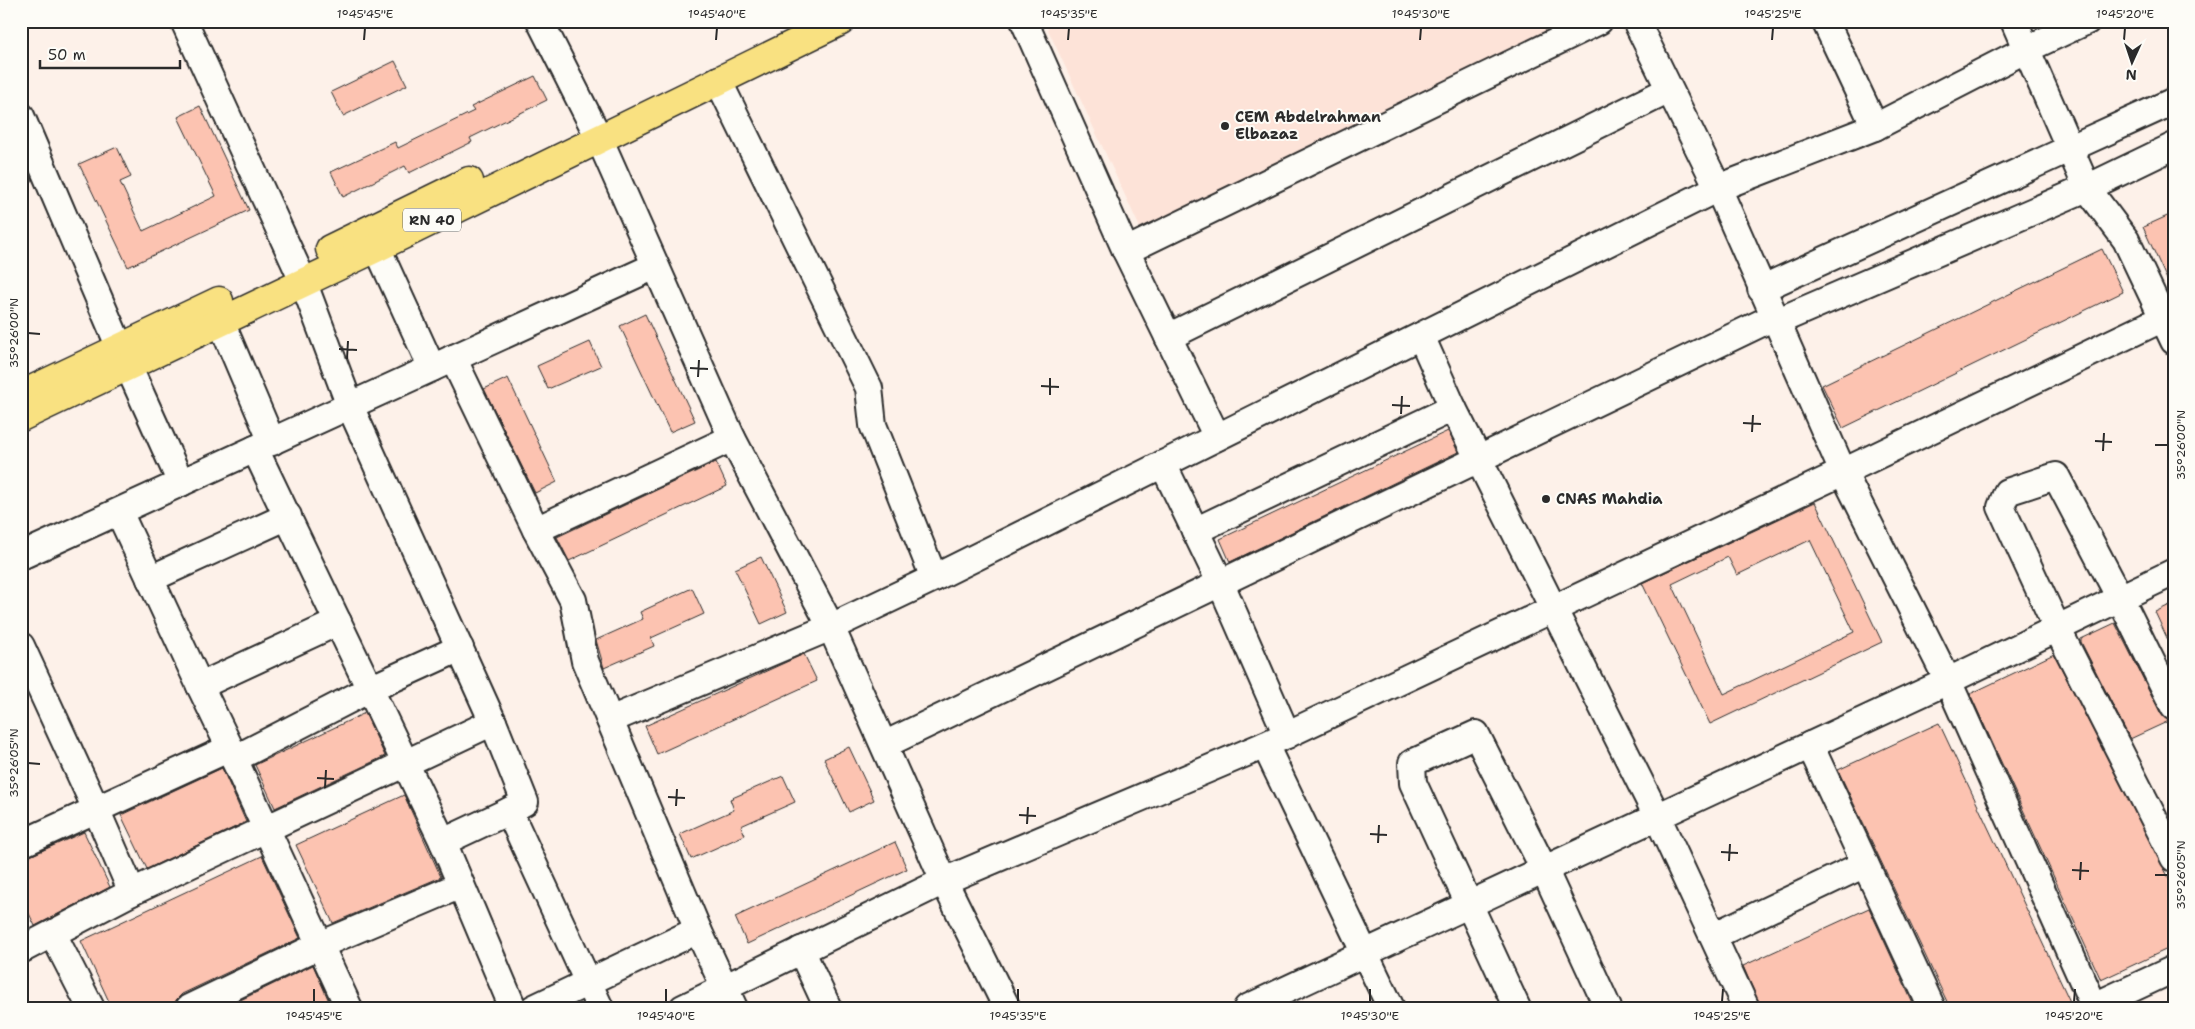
<svg xmlns="http://www.w3.org/2000/svg" width="2195" height="1029" font-family="'Shantell Sans',sans-serif">
	<style>
		.built { fill: #fde3d8 }
		.building { fill: #fcc3b1; stroke: #2b2b2b; fill-rule: evenodd }
		.lines { fill: none; stroke-linecap: round; stroke-linejoin: round }
		.minor-casing { stroke: #2b2b2b; stroke-width: 30 }
		.major-casing { stroke: #2b2b2b; stroke-width: 31 }
		.minor { stroke: #fdfcf7; stroke-width: 26 }
		.major { stroke: #f9e181; stroke-width: 28 }
		.ticks { fill: none; stroke: #2b2b2b; stroke-width: 2 }
		.poi-dot { fill: #2b2b2b; stroke: #fdfcf7; stroke-width: 2 }
		.labels { text-anchor: middle; stroke-width: 4; stroke-linejoin: round; paint-order: stroke }
		.shield { fill: #fdfcf7; stroke: #6a6a68; stroke-width: 1 }
		.shield-label { font-size: 14px; font-weight: bold; fill: #2b2b2b }
		.poi-label { font-size: 15px; font-weight: bold; fill: #2b2b2b; stroke: #fdfcf7; text-anchor: start }
		.neatline { fill: none; stroke: #2b2b2b; stroke-width: 2 }
		.ticks-label { font-size: 12px; text-anchor: middle; fill: #2b2b2b }
	</style>
	<rect width="100%" height="100%" fill="#fdf1e9"/>
	<filter id="ink" filterUnits="userSpaceOnUse"><feTurbulence type="fractalNoise" baseFrequency=".02" numOctaves="2"/><feDisplacementMap in="SourceGraphic" scale="10" xChannelSelector="R" yChannelSelector="G"/><feConvolveMatrix kernelMatrix="1 2 1 2 8 2 1 2 1" color-interpolation-filters="sRGB"/></filter>
	<g filter="url(#ink)">
		<!-- built -->
		<polygon class="built" points="1044,21 1571,21 1142,232"/>
		<!-- building -->
		<g class="building">
			<polygon points="395,61 407,85 343,116 331,92"/>
			<polygon points="535,76 547,100 470,138 472,142 409,173 405,166 343,197 331,172 395,142 398,148 474,111 471,107"/>
			<polygon points="200,106 249,210 128,267 79,164 117,147 131,177 120,182 143,231 216,196 178,117"/>
			<polygon points="2174,213 2174,295 2143,227"/>
			<polygon points="2102,249 2123,292 1843,428 1822,385"/>
			<polygon points="645,314 695,421 670,432 620,326"/>
			<polygon points="590,342 601,366 548,389 537,366"/>
			<polygon points="508,378 557,482 535,493 484,389"/>
			<polygon points="1448,431 1458,452 1230,562 1220,539"/>
			<polygon points="716,462 727,486 569,561 557,537"/>
			<path d="M1815,502L1882,642L1710,724L1642,583ZM1810,540L1854,632L1724,694L1672,584L1728,557L1737,575Z"/>
			<polygon points="761,557 787,612 761,624 735,569"/>
			<polygon points="692,588 704,614 651,638 654,646 604,668 596,640 643,619 640,612"/>
			<polygon points="2174,603 2174,653 2155,612"/>
			<polygon points="2115,623 2161,714 2169,721 2130,739 2081,642 2081,639"/>
			<polygon points="804,654 817,681 657,754 645,726"/>
			<polygon points="2054,654 2174,888 2174,946 2101,980 1970,694"/>
			<polygon points="365,713 385,756 275,808 255,765"/>
			<polygon points="1939,723 2073,1008 1950,1008 1838,770"/>
			<polygon points="849,747 874,800 849,812 824,759"/>
			<polygon points="222,768 246,822 147,869 121,815"/>
			<polygon points="783,776 795,802 741,826 745,835 691,859 680,834 734,810 730,799"/>
			<polygon points="404,795 441,877 333,923 296,845"/>
			<polygon points="84,832 110,887 35,926 21,897 21,860"/>
			<polygon points="895,842 907,869 747,944 735,917"/>
			<polygon points="262,856 300,938 182,994 176,1000 174,1008 112,1008 81,941"/>
			<polygon points="1869,908 1915,1008 1761,1008 1743,966"/>
			<polygon points="313,965 332,1008 224,1008"/>
		</g>
		<g class="lines">
			<!-- minor casing -->
			<g class="minor-casing">
				<g id="minor">
					<polyline points="184,21 303,281 350,406 493,722 525,802 509,811"/>
					<polyline points="540,21 599,138 732,438 831,627 944,881 1007,1008"/>
					<polyline points="1024,21 1126,251 1217,437"/>
					<polyline points="1636,21 1718,188 1843,472 1948,681 2094,1006"/>
					<polyline points="1825,21 1875,127"/>
					<polyline points="2014,21 2087,188 2126,240 2174,341"/>
					<polyline points="718,80 869,388 873,425 934,578"/>
					<polyline points="21,116 120,348 181,483"/>
					<polyline points="369,230 432,368"/>
					<polyline points="1126,251 1599,21"/>
					<polyline points="1761,289 2174,101"/>
					<polyline points="221,322 272,442"/>
					<polyline points="1776,322 2087,188 2174,146"/>
					<polyline points="1421,336 1453,408 1657,816 1746,1008"/>
					<polyline points="1168,337 1669,90"/>
					<polyline points="453,358 536,530 573,600 585,661 698,930 734,1008"/>
					<polyline points="255,449 443,842 513,1008"/>
					<polyline points="1163,464 1221,584 1287,735"/>
					<polyline points="119,512 200,686 230,748 234,759 349,1008"/>
					<polyline points="536,530 732,438"/>
					<polyline points="1195,531 1453,408"/>
					<polyline points="21,556 655,266"/>
					<polyline points="150,579 288,516"/>
					<polyline points="21,646 96,809 132,892"/>
					<polyline points="200,686 338,622"/>
					<polyline points="2174,707 2120,598 2056,476 2007,492 2001,507 2057,628 2174,858"/>
					<polyline points="610,720 831,627 934,578 1718,188 1875,127 2027,49 2087,21"/>
					<path d="M884,745C1181,603 1476,458 1774,317"/>
					<polyline points="1265,745 1391,1008"/>
					<polyline points="1810,745 1932,1008"/>
					<polyline points="234,759 370,689 460,648"/>
					<polyline points="443,842 509,811 600,1008"/>
					<polyline points="21,844 230,748"/>
					<polyline points="53,934 91,1008"/>
					<polyline points="1713,936 1865,864"/>
					<polyline points="21,950 132,892 493,722"/>
					<polyline points="801,950 828,1008"/>
					<polyline points="189,1008 320,945 461,885"/>
					<polyline points="534,1008 698,930"/>
					<polyline points="683,1008 944,881 1265,745 1843,472 2174,313"/>
					<polyline points="1247,1008 1948,681 2174,572"/>
					<polyline points="1517,1008 1413,783 1412,763 1476,734 1544,869 1608,1008"/>
					<polyline points="2090,1008 2174,969"/>
				</g>
			</g>
			<!-- major casing -->
			<g class="major-casing">
				<g id="major">
					<polyline points="330,249 469,181"/>
					<polyline points="21,395 219,301"/>
					<polyline points="21,417 378,247 841,21"/>
				</g>
			</g>
			<!-- minor -->
			<use href="#minor" class="minor"/>
			<!-- major -->
			<use href="#major" class="major"/>
		</g>
	</g>
	<!-- ticks -->
	<path class="ticks" d="M364,40L365,28M716,40L717,28M1068,40L1069,28M1420,40L1421,28M1772,40L1773,28M2124,40L2125,28M28,333L40,334M339,349L357,350M347,359L348,341M690,368L708,369M698,377L699,360M1041,386L1059,387M1050,395V378M1392,405L1410,406M1401,414L1402,396M1743,423L1761,424M1752,432L1753,415M2095,441L2112,442M2155,445H2168M2103,451L2104,433M28,763L40,764M317,778L334,779M325,788L326,770M668,797L685,798M676,806L677,789M1019,815L1036,816M1027,824L1028,807M1370,834L1387,835M1378,843L1379,825M1721,852L1738,853M1729,861L1730,844M2072,870L2089,871M2155,875H2168M2080,880L2081,862M314,1002V989M666,1002V989M1018,1002V989M1370,1002V989M1722,1002L1723,989M2074,1002L2075,989"/>
	<!-- markers -->
	<g class="poi-dot">
		<circle cx="1225" cy="126" r="5"/>
		<circle cx="1546" cy="499" r="5"/>
	</g>
	<g class="labels">
		<!-- shield labels -->
		<rect class="shield" x="403" y="208.5" width="58" height="23" rx="4"/>
		<g class="shield-label">
			<text x="432" y="225">RN 40</text>
		</g>
		<!-- poi labels -->
		<g class="poi-label">
			<text x="1235" y="122">CEM Abdelrahman<tspan x="1235" dy="17">Elbazaz</tspan></text>
			<text x="1556" y="504">CNAS Mahdia</text>
		</g>
	</g>
	<!-- margin -->
	<rect width="2195" height="1029" fill="none" stroke="#fdfcf7" stroke-width="55"/>
	<!-- north arrow -->
	<g transform="translate(2132 62) rotate(183)" stroke="#fdfcf7" stroke-width="4" paint-order="stroke">
	<path d="M0-4L9 19L0 12L-9 19Z" fill="#2b2b2b"/>
	<text y="-8" font-size="14" font-weight="bold" text-anchor="middle" fill="#2b2b2b">N</text>
	</g>
	<!-- scale -->
	<path d="M40 60v8h140v-8" fill="none" stroke="#2b2b2b" stroke-width="2.5"/>
	<text x="48" y="60" font-size="15" fill="#2b2b2b" stroke="#fdfcf7" stroke-width="4" paint-order="stroke">50 m</text>
	<rect x="28" y="28" width="2140" height="974" class="neatline"/>
	<g class="ticks-label">
		<text x="365" y="18">1°45'45"E</text>
		<text x="717" y="18">1°45'40"E</text>
		<text x="1069" y="18">1°45'35"E</text>
		<text x="1421" y="18">1°45'30"E</text>
		<text x="1773" y="18">1°45'25"E</text>
		<text x="2125" y="18">1°45'20"E</text>
		<text transform="translate(14 333) rotate(-90)" y="4">35°26'00"N</text>
		<text transform="translate(2181 445) rotate(-90)" y="4">35°26'00"N</text>
		<text transform="translate(14 763) rotate(-90)" y="4">35°26'05"N</text>
		<text transform="translate(2181 875) rotate(-90)" y="4">35°26'05"N</text>
		<text x="314" y="1020">1°45'45"E</text>
		<text x="666" y="1020">1°45'40"E</text>
		<text x="1018" y="1020">1°45'35"E</text>
		<text x="1370" y="1020">1°45'30"E</text>
		<text x="1722" y="1020">1°45'25"E</text>
		<text x="2074" y="1020">1°45'20"E</text>
	</g>
</svg>
